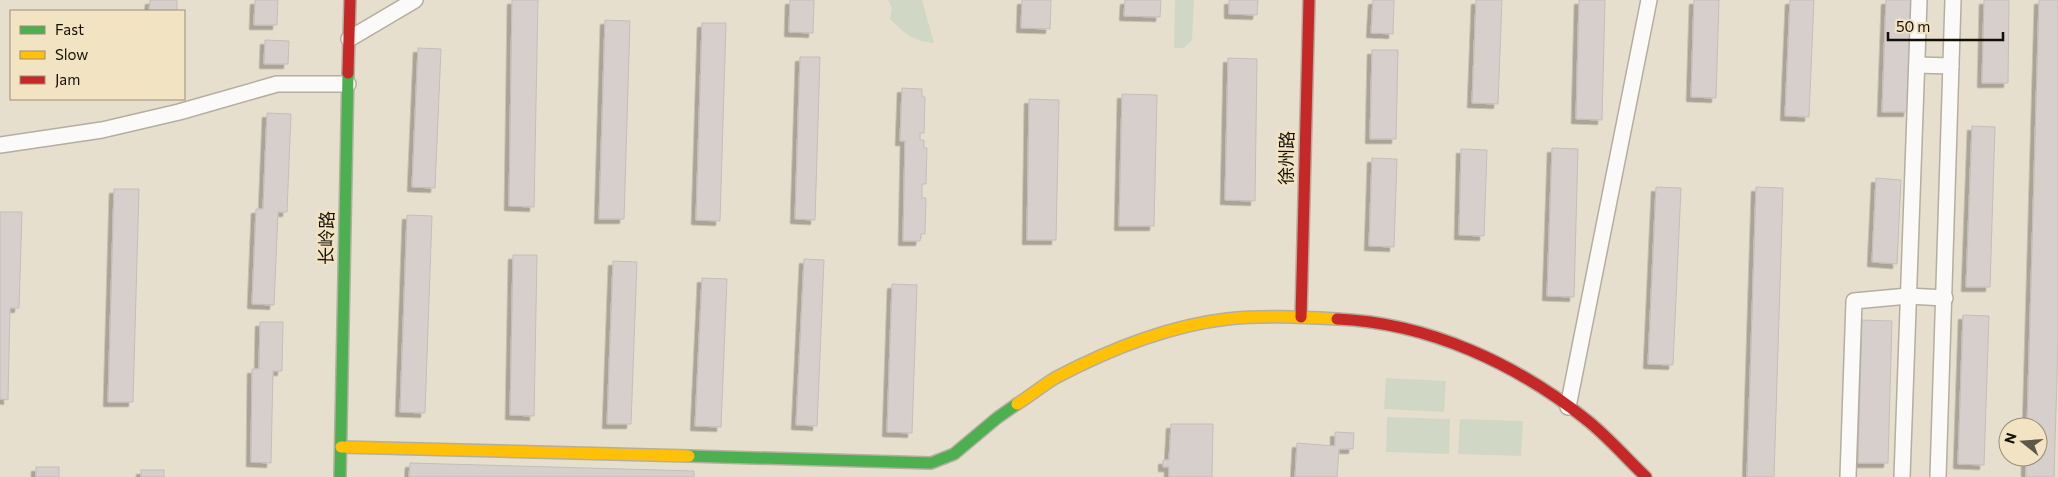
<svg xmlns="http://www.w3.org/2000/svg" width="2058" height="477" font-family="Commissioner,'Noto Sans SC',sans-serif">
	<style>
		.green { fill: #d0d8c5 }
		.building { fill: #d7cfcc; stroke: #c5bdba; filter: url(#shadow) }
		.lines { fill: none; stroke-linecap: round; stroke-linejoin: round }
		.street-casing { stroke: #b4aea0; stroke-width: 18 }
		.fast-casing { stroke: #b4aea0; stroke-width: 14 }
		.slow-casing { stroke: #b4aea0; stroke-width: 14 }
		.jam-casing { stroke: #b4aea0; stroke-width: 14 }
		.street { stroke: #fbfaf8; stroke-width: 15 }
		.fast { stroke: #4caf50; stroke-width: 11 }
		.slow { stroke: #ffc107; stroke-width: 11 }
		.jam { stroke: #c62828; stroke-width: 11 }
		.labels { text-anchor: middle; stroke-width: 5; stroke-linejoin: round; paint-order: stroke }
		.street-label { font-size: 18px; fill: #140f04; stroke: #f2e3c2 }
	</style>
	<defs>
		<filter id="shadow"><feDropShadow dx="-4.5" dy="4.5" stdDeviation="0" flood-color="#0004"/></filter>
	</defs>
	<rect width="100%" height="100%" fill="#e7dfcd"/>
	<!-- green -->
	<g class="green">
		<path d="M887,0H922L934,43C912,41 905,34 890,19C892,11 893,6 887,0Z"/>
		<polygon points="1175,0 1194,0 1192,40 1184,48 1174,48"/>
		<polygon points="1386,378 1446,381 1444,412 1384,409"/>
		<polygon points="1387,417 1450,419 1449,454 1386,452"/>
		<polygon points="1460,419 1523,421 1521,456 1458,454"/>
	</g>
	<!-- building -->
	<g class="building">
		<polygon points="150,0 177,0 177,11 149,11"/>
		<polygon points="255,0 278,0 277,25 254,25"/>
		<polygon points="512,0 538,0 534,207 509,206"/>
		<polygon points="790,0 814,0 813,33 789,32"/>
		<polygon points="1022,0 1051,0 1050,29 1021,28"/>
		<polygon points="1125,0 1161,0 1160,17 1124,16"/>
		<polygon points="1229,0 1258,0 1257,15 1229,14"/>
		<polygon points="1373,0 1394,0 1393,34 1371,33"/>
		<polygon points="1476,0 1502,0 1498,104 1472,103"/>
		<polygon points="1579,0 1605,0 1602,120 1576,119"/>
		<polygon points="1694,0 1719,0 1716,98 1691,97"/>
		<polygon points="1790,0 1814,0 1809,117 1785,116"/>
		<polygon points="1886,0 1912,0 1908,112 1882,112"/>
		<polygon points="1984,0 2009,0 2008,83 1982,83"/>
		<polygon points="2039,0 2058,0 2058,342 2054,477 2026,477 2026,457 2038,457 2038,427 2027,427"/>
		<polygon points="605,20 630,21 624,219 599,219"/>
		<polygon points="702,23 726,23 720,221 696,220"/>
		<polygon points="265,40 289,41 288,64 264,64"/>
		<polygon points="418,48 441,49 435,188 412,187"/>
		<polygon points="1372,50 1398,50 1396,139 1370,139"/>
		<polygon points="800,57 820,57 815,220 795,219"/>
		<polygon points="1228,58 1257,59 1255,201 1225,200"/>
		<polygon points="902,88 922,89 922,97 925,97 924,133 920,133 920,140 924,140 924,148 927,148 926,184 922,184 922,198 926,198 925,234 921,234 920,241 903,241 905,141 900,141"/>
		<polygon points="1122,94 1157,95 1154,226 1119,226"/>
		<polygon points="1029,99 1059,100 1056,240 1027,240"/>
		<polygon points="267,113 291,114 287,212 278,212 274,305 252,304 256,209 263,209"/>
		<polygon points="1972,126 1995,127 1990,287 1966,287"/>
		<polygon points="1552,148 1578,149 1574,297 1547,296"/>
		<polygon points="1461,149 1487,150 1484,236 1459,235"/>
		<polygon points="1372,158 1397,159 1394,247 1369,246"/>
		<polygon points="1876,178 1901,180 1897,264 1872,262"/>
		<polygon points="1656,187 1681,188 1673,365 1648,364"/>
		<polygon points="1756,187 1783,188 1774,477 1747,477"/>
		<polygon points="114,189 139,189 133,402 108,402"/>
		<polygon points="0,212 22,212 19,308 10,308 8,400 0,399"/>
		<polygon points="407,215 432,216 425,413 400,412"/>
		<polygon points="513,255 537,255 534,416 510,415"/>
		<polygon points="804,259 824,260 817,426 796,425"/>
		<polygon points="613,261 637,262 631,424 607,424"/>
		<polygon points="702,278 727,279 721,427 695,426"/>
		<polygon points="892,284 917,285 912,433 887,432"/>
		<polygon points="1963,315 1989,316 1984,465 1958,464"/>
		<polygon points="1862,320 1892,321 1888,463 1858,463"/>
		<polygon points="260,322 283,322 282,371 273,371 271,463 251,462 252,369 259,369"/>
		<polygon points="1171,424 1213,424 1212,477 1169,477 1169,467 1163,467 1163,460 1169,460"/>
		<polygon points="1335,432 1354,433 1353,449 1339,449 1337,477 1295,477 1297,443 1335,446"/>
		<polygon points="410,463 694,471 694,477 409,477"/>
		<rect x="36" y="467" width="23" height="10"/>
		<rect x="141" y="470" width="23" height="7"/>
	</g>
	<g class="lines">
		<!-- street casing -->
		<g class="street-casing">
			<g id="street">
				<polyline points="349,39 415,0"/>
				<polyline points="1917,65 1951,66"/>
				<polyline points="0,145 102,130 179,112 277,84 348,84"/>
				<polyline points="1568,407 1649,0"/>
				<polyline points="1848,477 1854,301 1908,296 1945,298"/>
				<polyline points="1902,477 1919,0"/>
				<polyline points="1938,477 1953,0"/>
			</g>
		</g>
		<!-- fast casing -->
		<g class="fast-casing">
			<g id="fast">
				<polyline points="689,456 931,463 954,454 997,418 1017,404"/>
				<polyline points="340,477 348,73"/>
			</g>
		</g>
		<!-- slow casing -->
		<g class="slow-casing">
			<g id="slow">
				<path d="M1017,404C1030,396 1042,386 1055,378C1108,350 1167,326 1227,319C1263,315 1300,317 1337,319"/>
				<polyline points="341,447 689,456"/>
			</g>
		</g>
		<!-- jam casing -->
		<g class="jam-casing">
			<g id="jam">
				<polyline points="348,73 350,0"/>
				<polyline points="1301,317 1309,0"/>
				<path d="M1337,319C1429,323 1517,364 1588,421C1609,438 1627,459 1646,477"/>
			</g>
		</g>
		<!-- street -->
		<use href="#street" class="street"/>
		<!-- fast -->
		<use href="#fast" class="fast"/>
		<!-- slow -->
		<use href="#slow" class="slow"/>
		<!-- jam -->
		<use href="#jam" class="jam"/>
	</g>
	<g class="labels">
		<!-- street labels -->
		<g class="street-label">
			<text transform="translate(1287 158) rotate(-89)" y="6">徐州路</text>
			<text transform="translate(327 238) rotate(-89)" y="6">长岭路</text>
		</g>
	</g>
	<!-- legend -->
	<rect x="10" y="10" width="175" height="90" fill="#f2e3c2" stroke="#998e76"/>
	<rect x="20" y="26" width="25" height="8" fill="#4caf50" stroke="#998e76"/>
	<text x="55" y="35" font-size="15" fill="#140f04">Fast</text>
	<rect x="20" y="51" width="25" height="8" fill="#ffc107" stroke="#998e76"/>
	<text x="55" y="60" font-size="15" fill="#140f04">Slow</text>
	<rect x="20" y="76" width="25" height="8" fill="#c62828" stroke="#998e76"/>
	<text x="55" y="85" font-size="15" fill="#140f04">Jam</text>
	<!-- north arrow -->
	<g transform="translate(2023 442) rotate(287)"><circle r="24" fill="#f2e3c2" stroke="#998e76"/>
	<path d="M0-4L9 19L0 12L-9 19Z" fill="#5e584a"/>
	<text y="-8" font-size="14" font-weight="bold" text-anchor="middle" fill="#140f04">N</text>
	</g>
	<!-- scale -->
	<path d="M1888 32v8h115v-8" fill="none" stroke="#140f04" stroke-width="2.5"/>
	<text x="1896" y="32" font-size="15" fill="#140f04" stroke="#f2e3c2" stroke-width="4" paint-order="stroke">50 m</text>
</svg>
